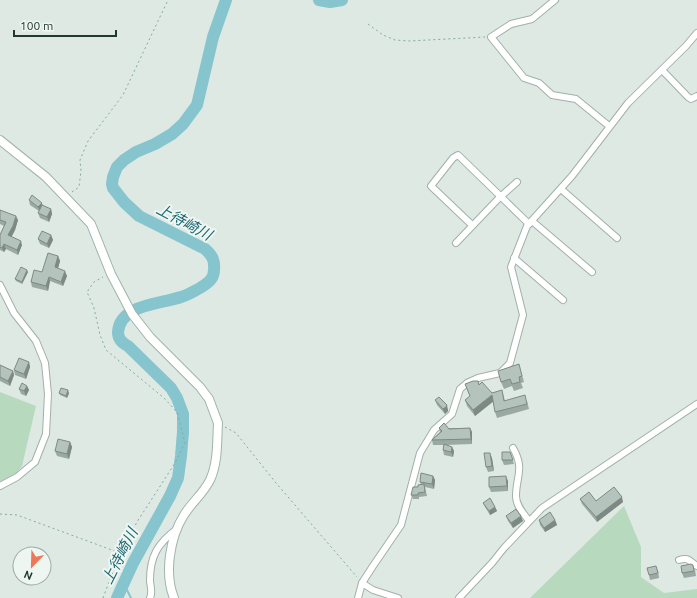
<svg xmlns="http://www.w3.org/2000/svg" width="697" height="598" font-family="Ubuntu,'Noto Sans JP',sans-serif">
	<style>
		.green { fill: #b7dabf }
		.lines { fill: none; stroke-linecap: round; stroke-linejoin: round }
		.stream { stroke: #86c5ce; stroke-width: 2 }
		.river { stroke: #86c5ce; stroke-width: 12 }
		.street-casing { stroke: #a1b0ab; stroke-width: 8 }
		.secondary-casing { stroke: #9eb5ac; stroke-width: 10 }
		.path { stroke: #7fac9d; stroke-width: 1; stroke-dasharray: 2 3; stroke-linecap: butt }
		.street { stroke: #fff; stroke-width: 6 }
		.secondary { stroke: #fff; stroke-width: 8 }
		.wall { fill: #9ba9a3 }
		.shaded-wall { fill: #7e8984 }
		.building { fill: #b4c4bd; stroke: #7e8984 }
		.labels { text-anchor: middle; stroke-width: 4; stroke-linejoin: round; paint-order: stroke }
		.water-label { font-size: 15px; font-style: italic; fill: #1c6772; stroke: #eef6f2 }
	</style>
	<rect width="100%" height="100%" fill="#dee9e4"/>
	<!-- green -->
	<g class="green">
		<polygon points="0,392 36,406 22,466 3,489 0,490"/>
		<polygon points="624,506 641,547 641,577 664,593 697,589 697,598 530,598"/>
	</g>
	<g class="lines">
		<!-- stream -->
		<polyline class="stream" points="124,584 131,598"/>
		<!-- river -->
		<g class="river">
			<polyline points="319,0 330,2 342,0"/>
			<path d="M117,598L133,563L170,496L178,478L181,456L183,432V414L177,398L171,388L128,346C122,343 118,339 118,332C120,304 162,304 181,297C188,295 194,291 200,288C208,283 214,279 214,270C215,260 212,255 205,249L139,216L124,202L113,188L112,184L113,177L117,167L124,160L136,152L155,144L172,134L183,124L197,105L213,37L226,0"/>
		</g>
		<!-- street casing -->
		<g class="street-casing">
			<g id="street">
				<polyline points="555,0 532,19 511,24 491,37 524,78 539,83 552,95 576,99 609,126"/>
				<polyline points="662,70 688,97 691,99 697,96"/>
				<polyline points="561,189 617,238"/>
				<polyline points="532,221 592,272"/>
				<polyline points="472,225 431,186 453,158 458,155 529,224"/>
				<polyline points="456,243 499,198 517,182"/>
				<polyline points="514,258 563,300"/>
				<polyline points="0,285 14,313 36,341 45,363 48,394 46,434 35,462 17,477 0,486"/>
				<path d="M513,448C525,469 516,476 516,496C516,506 524,514 529,521"/>
				<path d="M679,560C689,557 689,561 697,566"/>
				<polyline points="362,583 373,590 398,598"/>
				<path d="M150,598C153,592 150,586 150,580C150,556 158,543 177,529"/>
				<polyline points="358,598 362,583 373,566 401,525 420,453 434,430 452,414 460,389 467,383 478,378 500,373 510,363 523,315 511,267 527,226 572,176 628,103 686,46 697,33"/>
				<polyline points="459,598 492,563 504,548 542,508 697,404"/>
			</g>
		</g>
		<!-- secondary casing -->
		<g class="secondary-casing">
			<path id="secondary" d="M0,140L46,177L91,224L111,274L132,314L150,337L200,387L209,399L218,423C217,442 218,463 210,480C203,494 192,502 184,515C170,537 164,573 174,598"/>
		</g>
		<!-- path -->
		<g class="path">
			<polyline points="368,24 383,35 395,40 409,41 485,37"/>
			<polyline points="72,192 79,187 81,171 80,160 88,141 123,95 168,0"/>
			<polyline points="225,427 236,433 276,483 357,577"/>
			<polyline points="0,514 17,515 120,553"/>
			<polyline points="103,598 120,553 137,522 175,463 185,443 177,412 164,398 106,350 100,335 94,308 87,292 94,282 103,277"/>
		</g>
		<!-- street -->
		<use href="#street" class="street"/>
		<!-- secondary -->
		<use href="#secondary" class="secondary"/>
	</g>
	<!-- wall -->
	<g class="wall">
		<polygon points="29,200 51,209 52,214 49,222 40,218 38,213 39,211 30,205"/>
		<polygon points="0,210 18,220 15,230 11,237 22,245 18,255 6,249 4,252 0,250 0,235 4,226 0,224"/>
		<polygon points="51,235 53,240 49,248 40,244 38,239"/>
		<polygon points="58,256 60,261 58,268 67,276 63,286 50,281 48,291 32,287 31,282 42,272"/>
		<polygon points="28,272 22,284 16,281 15,279"/>
		<polygon points="29,362 30,367 26,379 15,375 14,370"/>
		<polygon points="0,365 13,371 14,375 10,386 0,381"/>
		<polygon points="521,371 524,382 521,383 523,388 514,391 512,386 504,389 501,382"/>
		<polygon points="478,381 480,385 492,393 502,390 505,401 527,401 529,409 497,418 495,412 493,401 475,416 467,406 465,400 470,396 465,384"/>
		<polygon points="27,386 29,390 26,396 21,394 19,389"/>
		<polygon points="59,393 69,393 67,398 60,395"/>
		<polygon points="435,400 448,410 448,411 445,414 437,405"/>
		<polygon points="439,428 470,428 472,432 472,444 446,445 452,447 454,451 453,457 444,455 443,450 444,445 433,445 432,440 440,432"/>
		<polygon points="70,442 72,447 69,459 57,456 55,451"/>
		<polygon points="510,452 514,464 504,465 502,460"/>
		<polygon points="492,458 494,471 488,472 486,467"/>
		<polygon points="433,476 435,480 434,489 425,487 427,496 419,497 419,499 413,499 411,495 418,487 421,484 420,482"/>
		<polygon points="508,481 508,491 491,492 489,487"/>
		<polygon points="580,499 596,501 623,502 597,522 582,504"/>
		<polygon points="483,503 495,507 497,511 490,515 485,507"/>
		<polygon points="506,516 523,521 513,528 508,521"/>
		<polygon points="539,520 555,520 557,525 545,532 540,525"/>
		<polygon points="658,570 659,578 650,580 649,575"/>
		<polygon points="695,570 696,576 684,578 682,573"/>
	</g>
	<!-- shaded-wall -->
	<g class="shaded-wall">
		<polygon points="42,203 43,207 40,212 38,207"/>
		<polygon points="51,209 52,214 49,222 47,217"/>
		<polygon points="16,216 18,220 15,230 10,240 8,235"/>
		<polygon points="51,235 53,240 49,248 47,244"/>
		<polygon points="21,241 22,245 18,255 17,250"/>
		<polygon points="4,244 6,249 4,252 2,248"/>
		<polygon points="58,256 60,261 57,272 55,267"/>
		<polygon points="27,270 28,272 22,284 22,282"/>
		<polygon points="65,271 67,276 63,286 61,282"/>
		<polygon points="49,277 50,281 48,291 46,286"/>
		<polygon points="29,362 30,367 26,379 24,374"/>
		<polygon points="13,371 14,375 10,386 8,381"/>
		<polygon points="27,386 29,390 26,396 24,391"/>
		<polygon points="68,390 69,393 67,398 66,396"/>
		<polygon points="492,395 494,401 475,416 473,410"/>
		<polygon points="447,405 448,410 448,411 445,414 443,409"/>
		<polygon points="470,428 472,432 472,444 471,439"/>
		<polygon points="70,442 72,447 69,459 67,454"/>
		<polygon points="452,447 454,451 453,457 451,452"/>
		<polygon points="490,453 492,458 494,471 492,466"/>
		<polygon points="433,476 435,480 434,489 432,484"/>
		<polygon points="506,476 508,481 508,491 507,486"/>
		<polygon points="622,497 623,502 597,522 596,517"/>
		<polygon points="495,507 497,511 490,515 489,511"/>
		<polygon points="521,516 523,521 513,528 511,523"/>
		<polygon points="555,520 557,525 545,532 544,528"/>
	</g>
	<!-- building -->
	<g class="building">
		<polygon points="32,195 42,203 38,207 29,200"/>
		<polygon points="42,205 51,209 47,217 38,213"/>
		<polygon points="0,210 16,216 13,226 8,235 21,241 17,250 4,244 2,248 0,247 0,235 6,222 0,220"/>
		<polygon points="42,231 51,235 47,244 38,239"/>
		<polygon points="48,253 58,256 55,267 65,271 61,282 49,277 46,286 31,282 34,270 42,272"/>
		<polygon points="21,267 27,270 22,282 15,279"/>
		<polygon points="19,358 29,362 24,374 14,370"/>
		<polygon points="519,364 522,376 519,377 520,382 512,384 510,379 501,382 498,371"/>
		<polygon points="0,365 13,371 8,381 0,377"/>
		<polygon points="473,381 478,381 479,385 482,382 492,393 502,390 504,401 525,395 527,404 495,412 492,395 473,410 465,400 470,396 465,384"/>
		<polygon points="22,383 27,386 24,391 19,389"/>
		<polygon points="61,388 68,390 66,396 59,393"/>
		<polygon points="439,397 447,405 446,407 443,409 435,400"/>
		<polygon points="444,423 449,429 470,428 471,439 432,440 442,431 439,428"/>
		<polygon points="58,439 70,442 67,454 55,451"/>
		<polygon points="444,444 452,447 451,452 443,450"/>
		<polygon points="502,452 510,452 513,460 502,460"/>
		<polygon points="484,453 490,453 492,466 486,467"/>
		<polygon points="421,473 433,476 432,484 420,482"/>
		<polygon points="506,476 507,486 489,487 489,477"/>
		<polygon points="424,484 425,492 418,493 418,495 411,495 413,487 418,487 418,485"/>
		<polygon points="614,487 622,497 596,517 580,499 589,492 596,501"/>
		<polygon points="490,498 495,507 489,511 483,503"/>
		<polygon points="516,509 521,516 511,523 506,516"/>
		<polygon points="550,512 555,520 544,528 539,520"/>
		<polygon points="691,564 693,565 694,571 682,573 681,566"/>
		<polygon points="656,566 658,573 649,575 647,568"/>
	</g>
	<g class="labels">
		<!-- water labels -->
		<g class="water-label">
			<text transform="translate(184 222) rotate(28)" y="5">上待崎川</text>
			<text transform="translate(120 556) rotate(-63)" y="5">上待崎川</text>
		</g>
	</g>
	<!-- north arrow -->
	<g transform="translate(32 566) rotate(203)"><circle r="19" fill="#eef6f2" stroke="#9caaa5"/>
	<path d="M0-3L7 15L0 10L-7 15Z" fill="#ee7757"/>
	<text y="-6" font-size="11" font-weight="bold" text-anchor="middle" fill="#203831">N</text>
	</g>
	<!-- scale -->
	<path d="M14 30v6h102v-6" fill="none" stroke="#203831" stroke-width="2"/>
	<text x="20" y="30" font-size="12" fill="#203831" stroke="#eef6f2" stroke-width="3" paint-order="stroke">100 m</text>
</svg>
